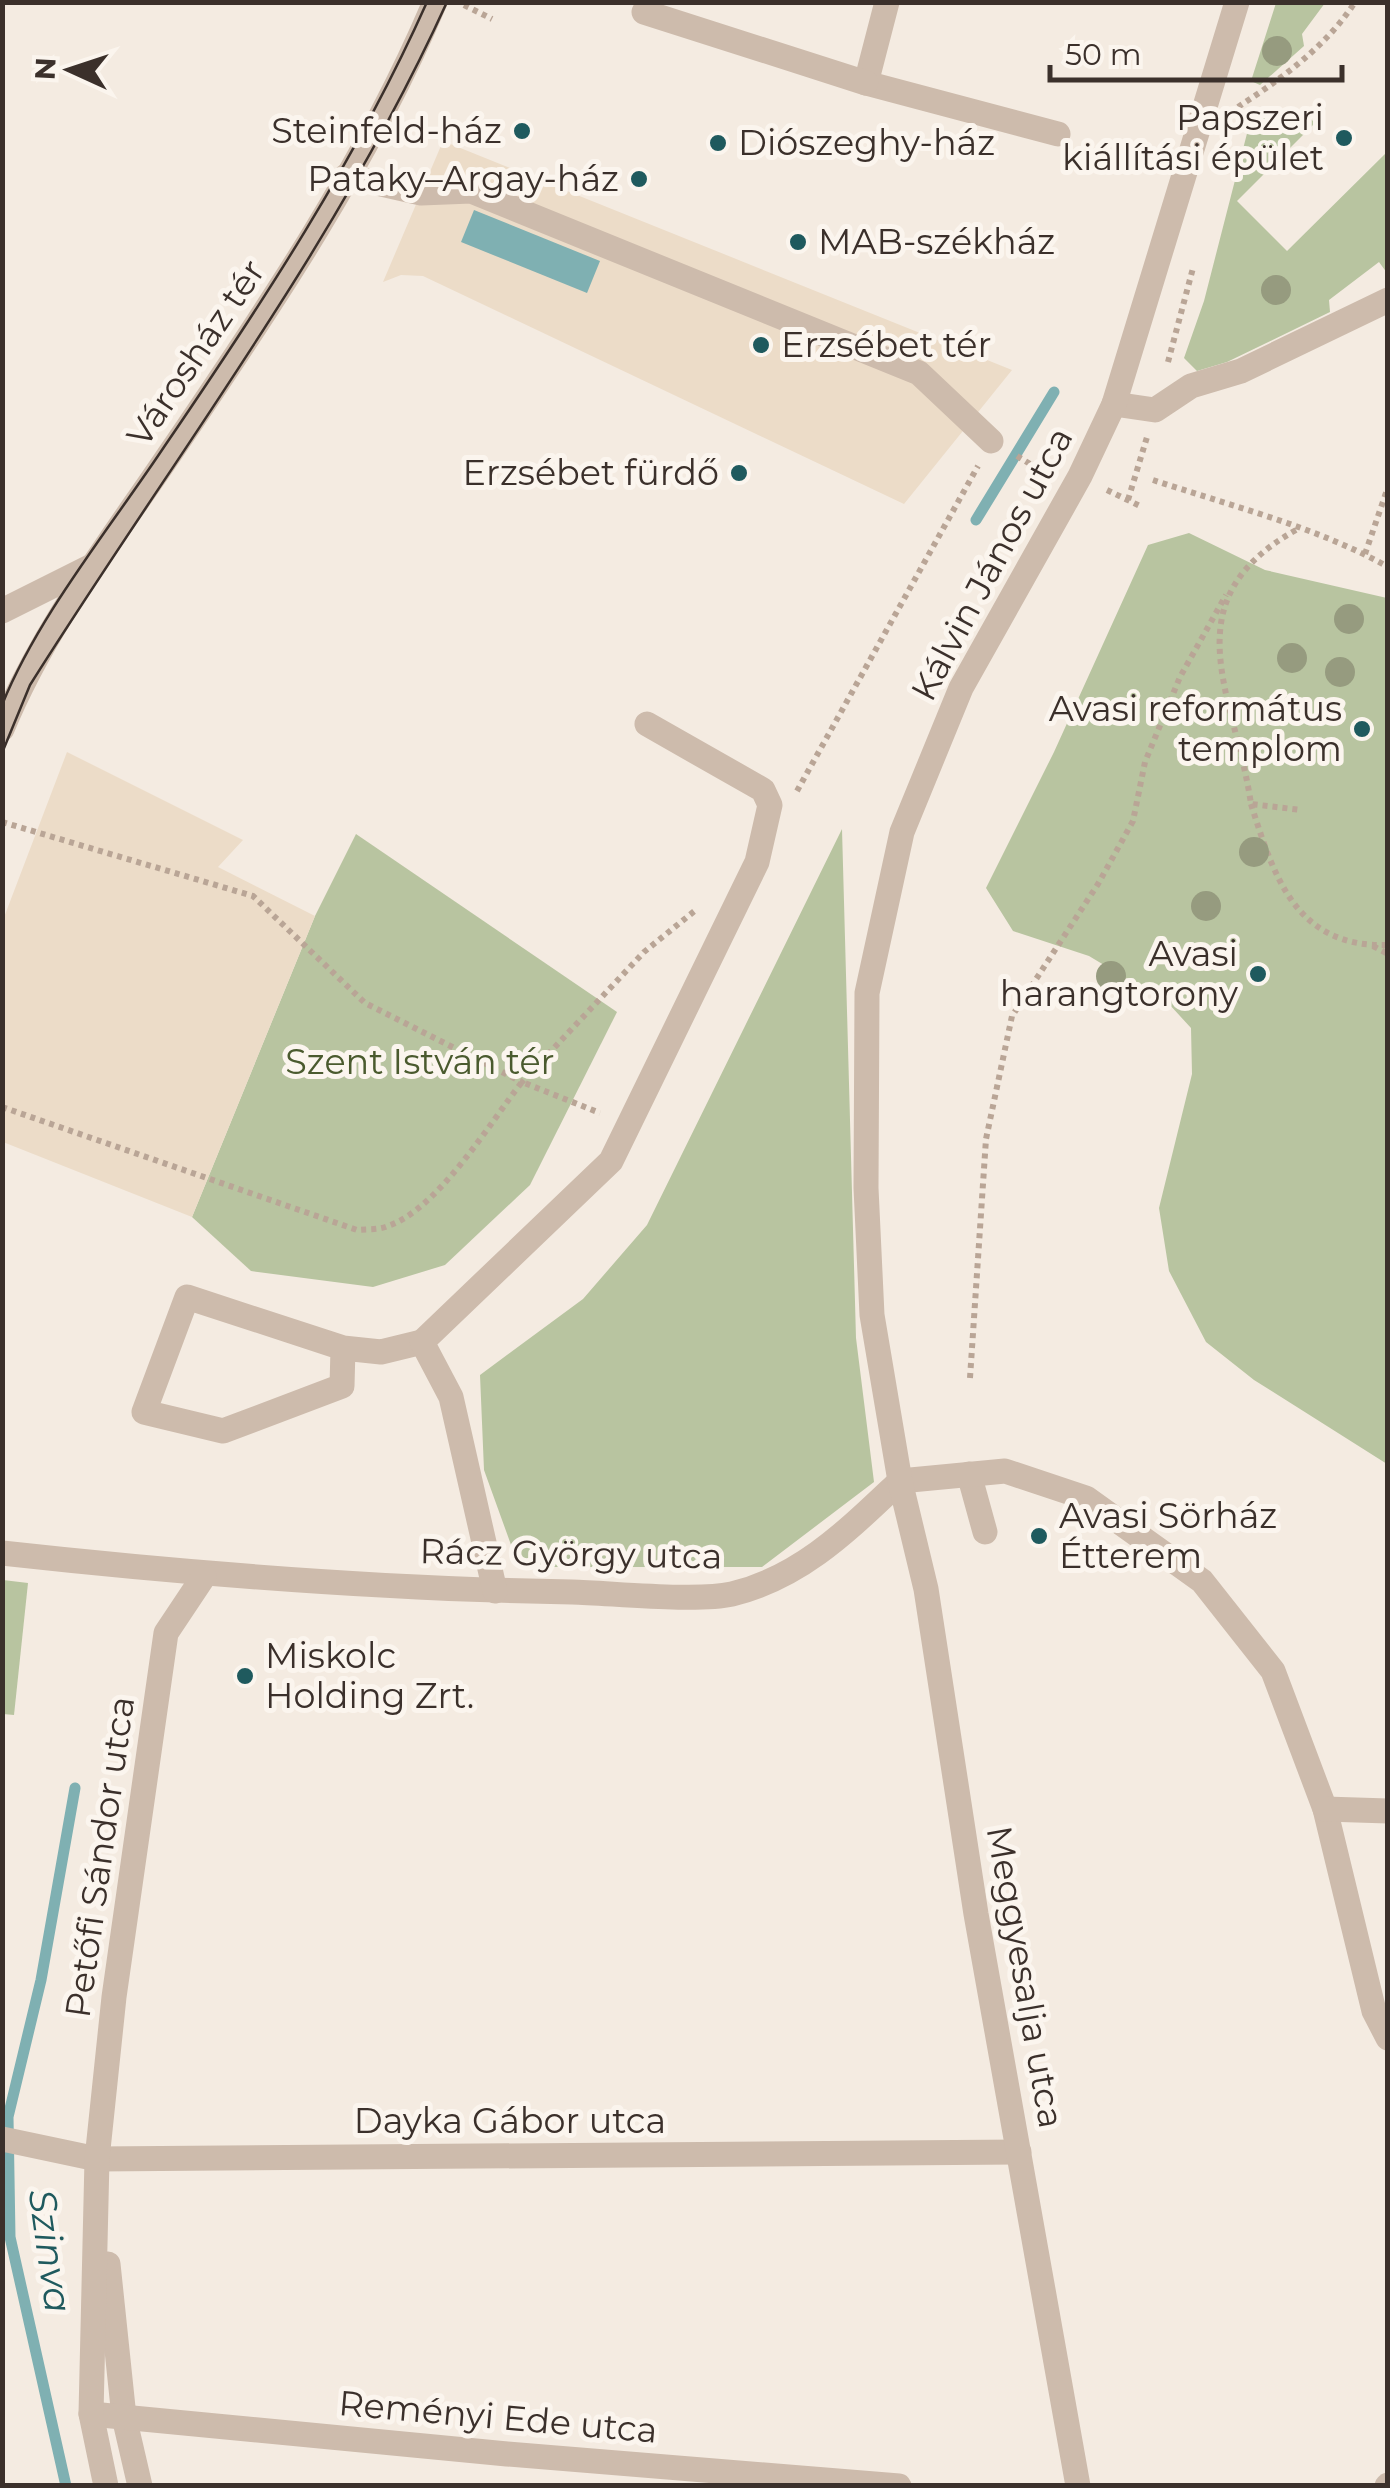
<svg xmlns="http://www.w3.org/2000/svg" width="1390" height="2488" font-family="Montserrat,sans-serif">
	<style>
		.green { fill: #b8c4a0 }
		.plaza { fill: #ecdcc8 }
		.water { fill: #7fb0b2 }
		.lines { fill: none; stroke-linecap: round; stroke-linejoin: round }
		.stream { stroke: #7fb0b2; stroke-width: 11 }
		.path { stroke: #b9a596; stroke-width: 6; stroke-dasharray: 5 5; stroke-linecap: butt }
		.minor { stroke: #cdbbac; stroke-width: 25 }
		.tram { stroke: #3b302b; stroke-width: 2.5 }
		.tree { fill: #969b7f }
		.poi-dot { fill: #1f5a5e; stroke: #fbf5ee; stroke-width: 4 }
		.labels { text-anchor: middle; stroke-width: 10; stroke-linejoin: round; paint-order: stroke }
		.poi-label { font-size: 35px; fill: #3b302b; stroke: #fbf5ee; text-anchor: end }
		.street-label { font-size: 35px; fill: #3b302b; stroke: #fbf5ee }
		.park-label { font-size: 35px; fill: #4a5a2e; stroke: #fbf5ee }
		.water-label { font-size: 38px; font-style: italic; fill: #1f5a5e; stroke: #fbf5ee }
	</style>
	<rect width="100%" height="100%" fill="#f4ebe1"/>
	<!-- green -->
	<g class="green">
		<polygon points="1276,3 1325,3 1302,34 1304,46 1260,85 1251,81"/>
		<polygon points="1303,111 1315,123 1237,201 1287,251 1386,153 1387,273 1379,262 1329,300 1330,312 1227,362 1197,371 1184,358 1204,301 1252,114 1284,117"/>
		<polygon points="1189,533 1265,570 1387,598 1387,1464 1254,1380 1206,1342 1169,1271 1159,1208 1192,1074 1191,1028 1169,1004 1089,956 1013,931 986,888 1054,752 1148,545"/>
		<polygon points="842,829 856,1338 874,1482 762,1567 519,1567 484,1470 480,1375 583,1299 647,1225"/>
		<polygon points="356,834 617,1012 530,1185 445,1265 373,1287 251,1271 192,1217 315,916"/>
		<polygon points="3,1580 28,1583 14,1715 3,1714"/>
	</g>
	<!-- plaza -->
	<g class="plaza">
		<polygon points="443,141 1012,370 904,504 423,276 401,275 383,282"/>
		<polygon points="67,752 243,840 218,867 315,916 192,1217 3,1142 3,920"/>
	</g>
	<!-- water -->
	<polygon class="water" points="474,210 600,261 587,293 461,242"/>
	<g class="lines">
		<!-- stream -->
		<g class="stream">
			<polyline points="976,520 1054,392"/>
			<polyline points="66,2486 10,2237 8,2117 41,1980 75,1788"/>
		</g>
		<!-- path -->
		<g class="path">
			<polyline points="464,5 492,19"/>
			<path d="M1238,107C1281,79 1327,46 1355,2"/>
			<polyline points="1168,362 1193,268"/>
			<polyline points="1017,456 1040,470 1051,462"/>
			<path d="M1153,480C1228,505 1320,528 1388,567"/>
			<polyline points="1107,490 1140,506"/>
			<polyline points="1128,500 1147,437"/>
			<path d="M1296,530C1169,601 1235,694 1251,804L1301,810"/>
			<polyline points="1365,554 1388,487"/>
			<polyline points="797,791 978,466"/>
			<path d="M1251,804C1274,877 1296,948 1388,945"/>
			<polyline points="2,822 253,896 365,1003 522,1082 644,952 697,909"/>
			<polyline points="1373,946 1388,954"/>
			<path d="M2,1107L357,1230C367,1229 379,1230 388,1226C438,1209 489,1124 522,1082L600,1113"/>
			<polyline points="970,1378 986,1139 1012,1016 1098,884 1133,821 1145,762 1180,677 1226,595"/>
		</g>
		<!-- minor -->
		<g class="minor">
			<polyline points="887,2 866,83 1058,134"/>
			<polyline points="644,12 866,83"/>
			<polyline points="346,176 421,193 471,191 919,373 991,441"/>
			<polyline points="1114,404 1155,410 1191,386 1241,371 1388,300"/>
			<polyline points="2,611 92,566"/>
			<path d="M2,729C43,629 111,541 171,452C269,308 367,163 435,2"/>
			<polyline points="343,1348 342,1386 223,1431 144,1412 187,1297 343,1348 381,1352 422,1342"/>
			<polyline points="969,1474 985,1532"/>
			<polyline points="900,1481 1005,1471 1086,1498 1202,1581 1273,1671 1325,1809 1374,2011 1388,2038"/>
			<path d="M2,1553C192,1574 381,1589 572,1592C612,1593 696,1602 732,1594C802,1577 849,1529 900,1481"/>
			<polyline points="495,1591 451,1397 422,1342 611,1161 757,862 770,805 763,790 647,724"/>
			<polyline points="1325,1809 1388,1811"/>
			<polyline points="2,2139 97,2159 1019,2152"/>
			<polyline points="108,2264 124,2417 140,2486"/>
			<polyline points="91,2414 507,2454 899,2486"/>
			<polyline points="106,2486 91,2414 97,2159 114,1997 166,1633 204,1576"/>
			<polyline points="1078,2486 976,1914 926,1589 900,1481 872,1315 866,1188 867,993 902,832 961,688 1080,476 1114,404 1237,2"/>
			<polyline points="1387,2486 1388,2485"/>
		</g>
		<!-- tram -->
		<g class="tram">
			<path d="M2,705C38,616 110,528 164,447C261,305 356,161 427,2"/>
			<path d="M2,753L30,685C172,459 336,247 447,2"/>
		</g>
	</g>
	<!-- trees -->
	<g class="tree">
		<circle cx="1277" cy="51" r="15"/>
		<circle cx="1276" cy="290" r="15"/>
		<circle cx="1349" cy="619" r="15"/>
		<circle cx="1292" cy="658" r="15"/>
		<circle cx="1340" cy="672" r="15"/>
		<circle cx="1254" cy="852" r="15"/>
		<circle cx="1206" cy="906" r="15"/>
		<circle cx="1111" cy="976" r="15"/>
	</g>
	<!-- markers -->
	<g class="poi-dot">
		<circle cx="522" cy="131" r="10"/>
		<circle cx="1344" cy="138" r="10"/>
		<circle cx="718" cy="143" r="10"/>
		<circle cx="639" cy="179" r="10"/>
		<circle cx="798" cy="242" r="10"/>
		<circle cx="761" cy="345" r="10"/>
		<circle cx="739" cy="473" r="10"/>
		<circle cx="1362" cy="729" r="10"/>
		<circle cx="1258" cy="974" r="10"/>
		<circle cx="1039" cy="1536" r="10"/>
		<circle cx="245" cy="1676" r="10"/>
	</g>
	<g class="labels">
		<!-- poi labels -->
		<g class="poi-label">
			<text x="1324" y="130">Papszeri<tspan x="1324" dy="40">kiállítási épület</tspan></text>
			<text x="502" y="143">Steinfeld-ház</text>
			<text x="738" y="155" text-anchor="start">Diószeghy-ház</text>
			<text x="619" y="191">Pataky–Argay-ház</text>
			<text x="818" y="254" text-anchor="start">MAB-székház</text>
			<text x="781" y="357" text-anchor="start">Erzsébet tér</text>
			<text x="719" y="485">Erzsébet fürdő</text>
			<text x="1342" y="721">Avasi református<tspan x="1342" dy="40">templom</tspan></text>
			<text x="1238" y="966">Avasi<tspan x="1238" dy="40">harangtorony</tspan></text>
			<text x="1059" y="1528" text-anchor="start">Avasi Sörház<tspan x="1059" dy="40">Étterem</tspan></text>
			<text x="265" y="1668" text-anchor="start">Miskolc<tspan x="265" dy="40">Holding Zrt.</tspan></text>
		</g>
		<!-- street labels -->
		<g class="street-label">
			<text transform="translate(196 353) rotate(-56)" y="12">Városház tér</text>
			<text transform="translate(992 564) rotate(-62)" y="12">Kálvin János utca</text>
			<text transform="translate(571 1554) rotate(1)" y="12">Rácz György utca</text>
			<text transform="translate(100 1857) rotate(-82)" y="12">Petőfi Sándor utca</text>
			<text transform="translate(1025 1977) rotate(80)" y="12">Meggyesalja utca</text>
			<text x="510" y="2133">Dayka Gábor utca</text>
			<text transform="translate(498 2417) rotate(5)" y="12">Reményi Ede utca</text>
		</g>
		<!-- park labels -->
		<g class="park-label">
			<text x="420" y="1074">Szent István tér</text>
		</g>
		<!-- water labels -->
		<g class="water-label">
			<text transform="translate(50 2251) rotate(82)" y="13">Szinva</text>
		</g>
	</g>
	<!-- border -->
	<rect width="1390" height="2488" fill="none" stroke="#3b302b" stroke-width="10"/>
	<!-- north arrow -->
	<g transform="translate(70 70) rotate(273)" stroke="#fbf5ee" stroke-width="8" paint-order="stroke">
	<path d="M0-8L18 38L0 25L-18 38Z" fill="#3b302b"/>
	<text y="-15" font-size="28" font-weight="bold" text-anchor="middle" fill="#3b302b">N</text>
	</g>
	<!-- scale -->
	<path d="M1050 65v15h292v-15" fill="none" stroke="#3b302b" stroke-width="5"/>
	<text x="1065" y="65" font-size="30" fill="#3b302b" stroke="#fbf5ee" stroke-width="8" paint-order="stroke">50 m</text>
</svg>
